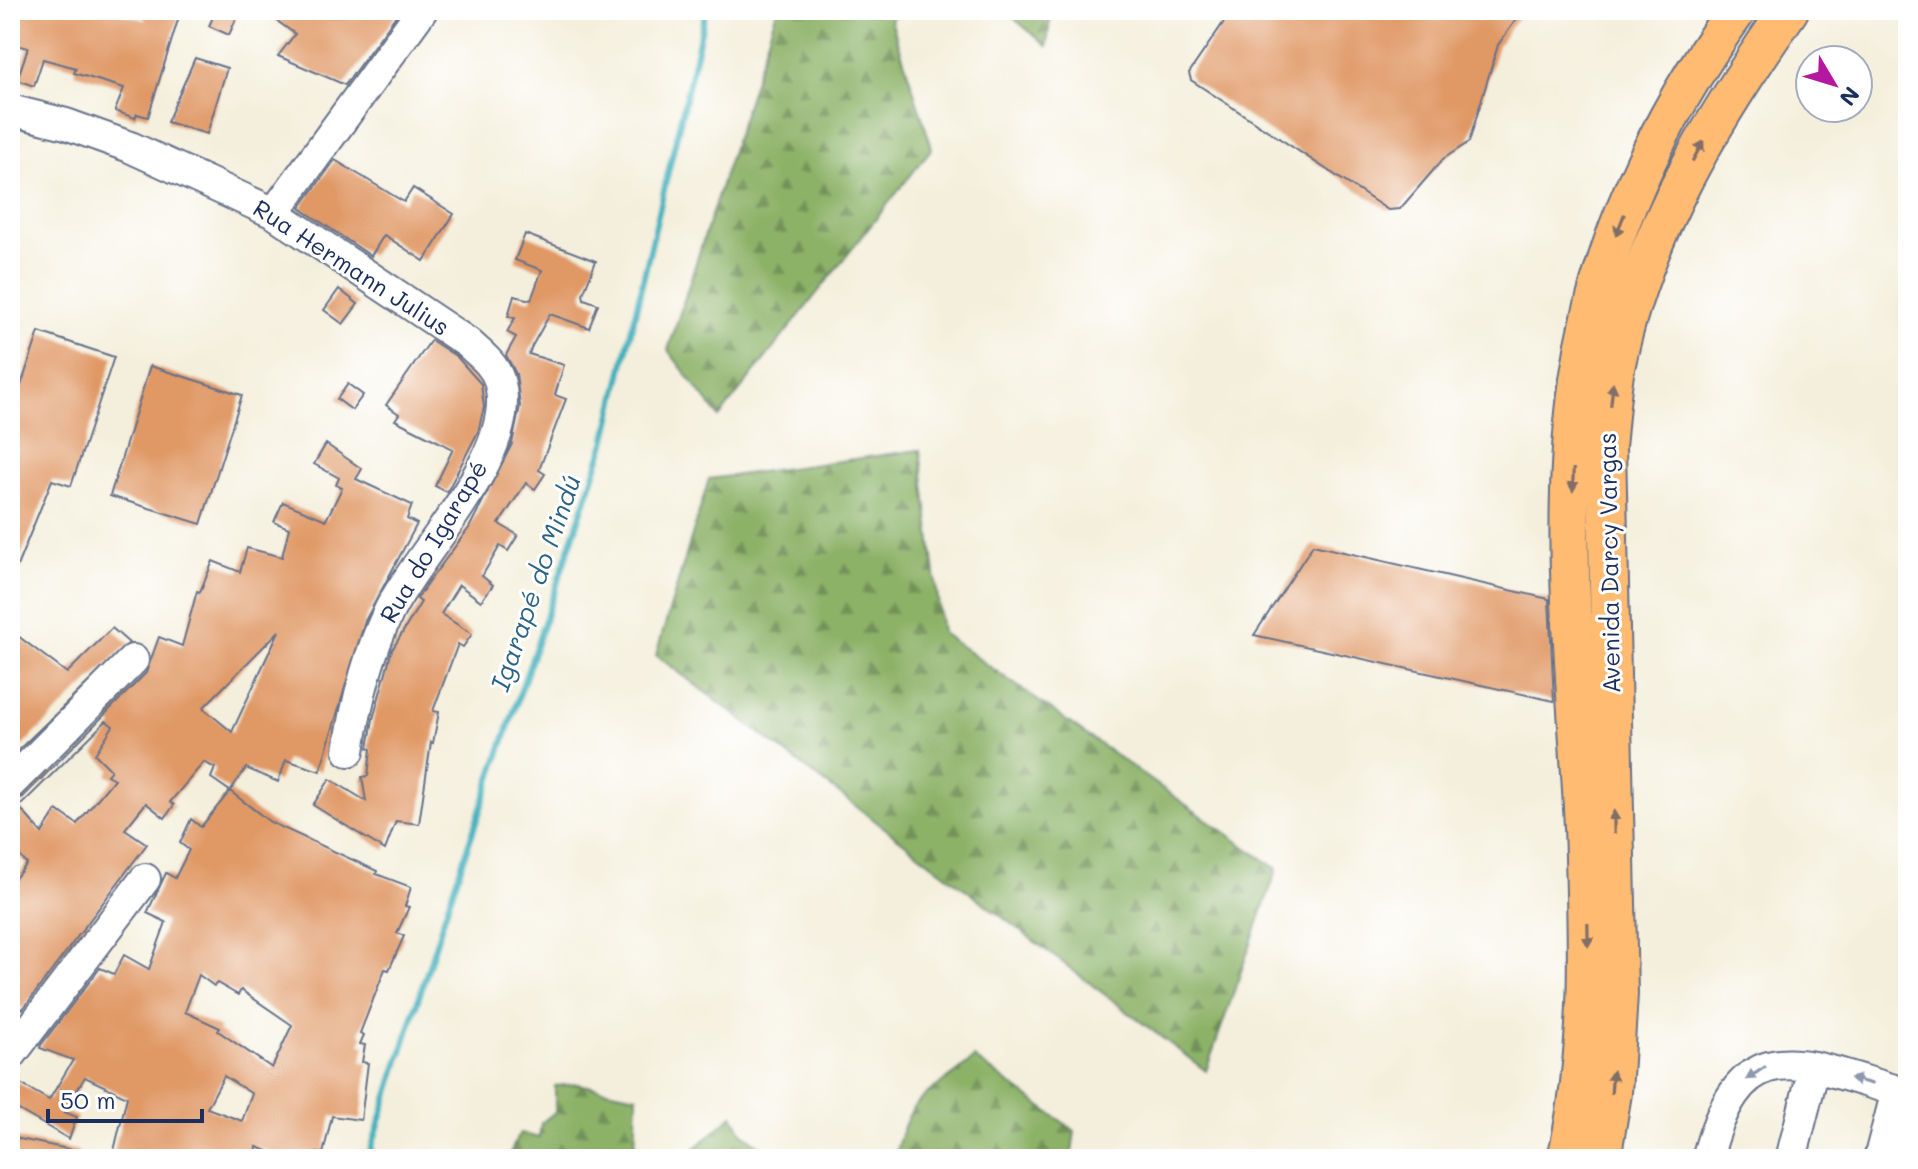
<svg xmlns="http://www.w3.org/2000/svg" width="1918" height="1169" font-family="Mali,sans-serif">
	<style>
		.forest { fill: url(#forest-firs); stroke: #547063; stroke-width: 2 }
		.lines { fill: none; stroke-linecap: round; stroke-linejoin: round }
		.stream { stroke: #41b0bd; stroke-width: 6 }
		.building { fill: #e09865; fill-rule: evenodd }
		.minor-casing { stroke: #67728a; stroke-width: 34 }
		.major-casing { stroke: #67728a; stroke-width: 42 }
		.minor { stroke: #fff; stroke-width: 30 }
		.major { stroke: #ffbb71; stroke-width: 38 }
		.oneway { fill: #826e67 }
		.oneway2 { fill: #8d97ae }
		.labels { text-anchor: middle; stroke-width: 6; stroke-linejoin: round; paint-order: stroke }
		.street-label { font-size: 24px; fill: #1b2f5e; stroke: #fff }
		.water-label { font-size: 26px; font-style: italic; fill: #2a6384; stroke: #fff }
	</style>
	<defs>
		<pattern id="forest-firs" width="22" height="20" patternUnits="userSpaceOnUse" patternTransform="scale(2)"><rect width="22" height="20" fill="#8cb268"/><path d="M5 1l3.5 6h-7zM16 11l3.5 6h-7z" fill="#729159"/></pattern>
	</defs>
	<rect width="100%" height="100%" fill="#fff"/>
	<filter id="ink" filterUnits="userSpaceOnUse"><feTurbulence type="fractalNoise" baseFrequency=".0125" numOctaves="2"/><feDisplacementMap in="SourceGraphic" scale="16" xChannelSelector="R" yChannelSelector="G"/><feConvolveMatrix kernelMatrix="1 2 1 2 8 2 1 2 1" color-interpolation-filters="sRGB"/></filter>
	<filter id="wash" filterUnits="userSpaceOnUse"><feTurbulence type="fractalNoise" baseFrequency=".006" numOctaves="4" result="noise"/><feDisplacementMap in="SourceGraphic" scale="32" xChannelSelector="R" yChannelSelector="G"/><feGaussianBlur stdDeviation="1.8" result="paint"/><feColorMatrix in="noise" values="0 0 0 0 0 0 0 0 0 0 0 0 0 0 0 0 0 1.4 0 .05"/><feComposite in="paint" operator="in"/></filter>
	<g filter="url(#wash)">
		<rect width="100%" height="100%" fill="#f4efdc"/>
		<!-- forest -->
		<g class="forest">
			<polygon points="777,10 898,10 891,20 932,148 719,417 668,350"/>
			<polygon points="1004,10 1051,10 1047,46"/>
			<polygon points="920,450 942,633 1277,869 1206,1071 656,655 709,479"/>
			<path d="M974,1058L1075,1131L1071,1159H898L896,1152C912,1087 931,1098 974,1058Z"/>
			<polygon points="578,1084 637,1096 635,1149 663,1149 685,1157 733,1115 742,1132 762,1148 762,1159 507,1159 520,1133 539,1138 541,1123 555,1112 555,1086"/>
		</g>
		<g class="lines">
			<!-- stream -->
			<polyline class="stream" points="368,1159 448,905 605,443 706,10"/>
		</g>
		<g id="blocks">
			<!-- building -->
			<g class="building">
				<polygon points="10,10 111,10 145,20 148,10 181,10 148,117 137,114 135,118 115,111 124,88 74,73 76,68 43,59 34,86 17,80 28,48 10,43"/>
				<polygon points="216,10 240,10 229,35 209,26"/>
				<polygon points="262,10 400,10 345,85 278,56 295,34"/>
				<polygon points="1232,10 1523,10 1498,45 1469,142 1443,159 1400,209 1388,210 1191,80 1189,73"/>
				<polygon points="195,58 227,68 207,134 167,122"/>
				<polygon points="335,160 404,202 413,188 454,214 424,261 384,235 371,256 300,208"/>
				<polygon points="525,234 596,261 583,294 584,299 598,304 589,328 550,314 532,346 529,354 564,365 555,395 566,399 539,470 545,474 535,489 526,483 499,524 518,535 508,551 500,546 482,576 493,585 481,601 459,585 441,614 472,634 463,647 458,644 433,711 439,712 433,743 431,742 419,824 396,821 385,850 313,805 330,779 366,801 362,777 368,776 371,749 368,748 373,719 392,650 421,602 417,599 427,584 469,528 512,444 520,406 516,374 506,355 516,337 507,332 515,318 508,316 514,296 531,300 542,270 515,260"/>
				<polygon points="339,289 358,304 343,324 324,310"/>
				<polygon points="39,332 114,357 71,486 52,480 11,581 10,418"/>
				<polygon points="431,340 457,357 481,384 484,407 478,432 447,492 435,486 453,449 395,420 399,414 386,405"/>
				<polygon points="150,366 242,395 201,524 110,496"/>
				<polygon points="348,384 363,395 352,410 337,399"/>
				<path d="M326,444L362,469L356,479L412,505L407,519L417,524L365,621L320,771L286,760L278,782L246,768L230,791L211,778L215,768L204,762L170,802L174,805L165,818L146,803L125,829L147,844L23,1009L10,1000V884L27,864L10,845V801L23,797L146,673L159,637L182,646L197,591L200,592L213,561L240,572L247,548L282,557L289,528L274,522L283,502L326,520L342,488L336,485L339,478L314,464ZM279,631L232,732L203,708ZM106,721L113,726L95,754L111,770L107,775L114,779L77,824L57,810L42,833L19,807Z"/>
				<polygon points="1313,545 1549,599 1554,701 1254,635"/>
				<polygon points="112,628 129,643 10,758 10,630 67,673"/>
				<path d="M230,791L270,822L377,871L376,874L411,887L405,906L409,907L397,933L404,936L389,970L385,969L360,1033L364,1035L360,1044L365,1045L362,1062L368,1063L361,1120L332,1116L323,1154L317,1153L315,1159H289L257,1147L256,1159H112L127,1097L85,1077L64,1112L77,1117L69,1139L10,1105V1078L49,1100L73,1060L40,1048L41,1045L100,968L114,974L124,955L149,969L166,922L147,913L166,873L175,878L189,850L180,843L191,819L201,827ZM199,975L214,986L217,983L238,995L241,990L292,1025L272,1068L218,1031L220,1028L185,1012ZM224,1076L252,1094L242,1121L207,1108Z"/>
				<polygon points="10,1137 78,1151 78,1159 10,1159"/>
			</g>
		</g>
	</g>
	<g filter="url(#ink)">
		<use href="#blocks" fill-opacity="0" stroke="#67728a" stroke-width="2"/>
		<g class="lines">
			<!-- minor casing -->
			<g class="minor-casing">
				<g id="minor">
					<path d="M10,110L66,124L130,147L274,213L468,343C480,354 494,364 499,380C521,451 419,550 389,611C368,655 356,703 349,751"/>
					<polyline points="274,213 422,10"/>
					<polyline points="10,784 133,660"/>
					<polyline points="10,1056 145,879"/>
					<path d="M1707,1159C1742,1023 1804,1065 1908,1094"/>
					<polyline points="1791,1159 1814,1068"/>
					<polyline points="1879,1159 1897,1091"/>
				</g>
			</g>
			<!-- major casing -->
			<g class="major-casing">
				<g id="major">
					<path d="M1567,1159C1592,1050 1588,939 1584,827C1577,680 1558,527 1579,380C1598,247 1658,118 1737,10"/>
					<path d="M1601,1159L1612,1093L1618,994L1606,446C1609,421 1610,393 1615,368C1642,234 1712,120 1789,10"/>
				</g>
			</g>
			<!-- minor -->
			<use href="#minor" class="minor"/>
			<!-- major -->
			<use href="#major" class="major"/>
		</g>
		<!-- one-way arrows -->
		<defs><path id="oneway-solid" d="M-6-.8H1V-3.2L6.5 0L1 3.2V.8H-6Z" transform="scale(2)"/></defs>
		<g class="oneway">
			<use href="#oneway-solid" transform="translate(1698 151) rotate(-61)"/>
			<use href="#oneway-solid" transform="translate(1620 225) rotate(112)"/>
			<use href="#oneway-solid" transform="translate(1612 394) rotate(-84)"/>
			<use href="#oneway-solid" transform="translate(1573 480) rotate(91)"/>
			<use href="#oneway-solid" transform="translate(1614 822) rotate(-91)"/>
			<use href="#oneway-solid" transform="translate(1588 935) rotate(89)"/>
			<use href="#oneway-solid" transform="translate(1612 1082) rotate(-86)"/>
		</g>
		<g class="oneway2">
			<use href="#oneway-solid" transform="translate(1756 1073) rotate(146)"/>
			<use href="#oneway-solid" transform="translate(1861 1081) rotate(-165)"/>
		</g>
	</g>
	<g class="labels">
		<!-- street labels -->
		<g class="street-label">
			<text transform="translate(351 268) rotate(33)" y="8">Rua Hermann Julius</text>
			<text transform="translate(434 542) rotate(-59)" y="8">Rua do Igarapé</text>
			<text transform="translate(1610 563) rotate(-91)" y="8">Avenida Darcy Vargas</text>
		</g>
		<!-- water labels -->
		<g class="water-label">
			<text transform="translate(536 583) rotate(-71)" y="9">Igarapé do Mindú</text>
		</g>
	</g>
	<!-- margin -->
	<rect width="1918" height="1169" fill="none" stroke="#fff" stroke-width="40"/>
	<!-- north arrow -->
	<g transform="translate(1834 84) rotate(128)"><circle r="38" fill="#ffffff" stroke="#a4acbf" stroke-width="2"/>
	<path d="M0-6L14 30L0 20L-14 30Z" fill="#b5179e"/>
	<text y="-12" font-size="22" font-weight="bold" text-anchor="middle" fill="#1b2f5e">N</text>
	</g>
	<!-- scale -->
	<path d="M48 1109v12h154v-12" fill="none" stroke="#1b2f5e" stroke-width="4"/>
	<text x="60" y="1109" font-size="24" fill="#1b2f5e" stroke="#ffffff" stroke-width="6" paint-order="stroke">50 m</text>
</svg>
